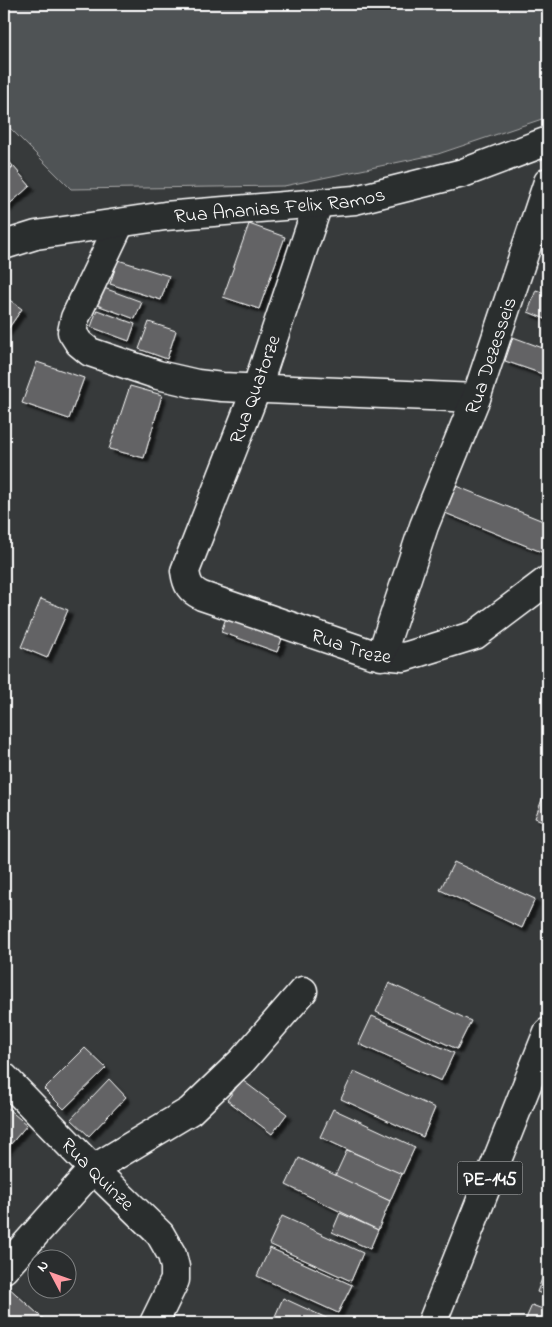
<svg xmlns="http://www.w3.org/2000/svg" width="552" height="1327" font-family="'Indie Flower',sans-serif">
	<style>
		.green { fill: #505354; stroke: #a8a9aa }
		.building { fill: #636465; stroke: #fff; filter: url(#shadow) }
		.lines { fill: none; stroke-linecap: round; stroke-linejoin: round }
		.street-casing { stroke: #fff; stroke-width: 31 }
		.primary-casing { stroke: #fff; stroke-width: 31 }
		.street { stroke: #2a2d2e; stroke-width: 28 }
		.primary { stroke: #2a2d2e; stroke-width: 28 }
		.labels { text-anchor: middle; stroke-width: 4; stroke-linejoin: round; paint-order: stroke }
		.shield { fill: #2a2d2e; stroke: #bfc0c0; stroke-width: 1 }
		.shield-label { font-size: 19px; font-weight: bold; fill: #fff }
		.street-label { font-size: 20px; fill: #fff; stroke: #2a2d2e }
	</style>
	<defs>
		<filter id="shadow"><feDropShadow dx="4.5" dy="4.5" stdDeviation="1" flood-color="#0009"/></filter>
	</defs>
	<rect width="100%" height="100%" fill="#373a3b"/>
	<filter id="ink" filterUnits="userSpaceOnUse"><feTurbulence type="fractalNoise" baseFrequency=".02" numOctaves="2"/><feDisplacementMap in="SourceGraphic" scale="10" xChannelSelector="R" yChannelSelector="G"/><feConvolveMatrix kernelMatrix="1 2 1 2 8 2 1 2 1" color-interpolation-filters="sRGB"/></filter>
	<g filter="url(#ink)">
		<!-- green -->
		<polygon class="green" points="4,4 548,4 548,117 438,154 284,186 71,189 4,122"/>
		<!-- building -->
		<g class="building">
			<polygon points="4,156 13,166 4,175"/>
			<polygon points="14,167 30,186 4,209 4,175"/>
			<polygon points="249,224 285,237 259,309 223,297"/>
			<polygon points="118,260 169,276 161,300 110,284"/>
			<polygon points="104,288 142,302 135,319 97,305"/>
			<polygon points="536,290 548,294 548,320 528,312"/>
			<polygon points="4,296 22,309 6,332 4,330"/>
			<polygon points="97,310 135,324 129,341 91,327"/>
			<polygon points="149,322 176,331 167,359 139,349"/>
			<polygon points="513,337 548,350 548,376 505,361"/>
			<polygon points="37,362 84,378 69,419 22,403"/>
			<polygon points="130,386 162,395 144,458 109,449"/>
			<polygon points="456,486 548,523 548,543 544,553 445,513"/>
			<polygon points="41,599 68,610 47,658 21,647"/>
			<polygon points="227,615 283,636 277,652 221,632"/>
			<polygon points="546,789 548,790 548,823 535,818"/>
			<polygon points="454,862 535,899 522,928 440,890"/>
			<polygon points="389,983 471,1021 457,1049 376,1012"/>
			<polygon points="372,1016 454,1053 441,1081 359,1044"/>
			<polygon points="85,1048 106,1068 64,1109 44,1089"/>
			<polygon points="354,1071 435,1108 423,1137 341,1099"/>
			<polygon points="109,1079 126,1097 89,1136 71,1119"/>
			<polygon points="242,1080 287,1114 272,1134 227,1100"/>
			<polygon points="7,1108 27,1125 4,1152 4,1112"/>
			<polygon points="333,1109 415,1147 402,1175 320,1137"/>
			<polygon points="347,1150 402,1174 390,1201 335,1176"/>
			<polygon points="299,1158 390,1201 378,1230 286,1185"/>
			<polygon points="340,1213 378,1230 370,1249 332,1232"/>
			<polygon points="282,1216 363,1253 351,1281 269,1244"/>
			<polygon points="270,1248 352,1285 338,1313 257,1276"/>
			<polygon points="543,1276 548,1278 548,1296 537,1292"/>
			<polygon points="6,1285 48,1323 4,1323 4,1288"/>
			<polygon points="283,1298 335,1322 334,1323 272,1323"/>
			<polygon points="532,1305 548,1311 548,1323 524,1323"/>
		</g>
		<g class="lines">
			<!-- street casing -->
			<g class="street-casing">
				<g id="street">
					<path id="s1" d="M318,204L257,387L185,571C187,585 190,590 202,596L372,654L404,657L475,635L548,580"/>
					<polyline points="120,223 75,318 72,332 79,343 90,352 158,375 197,384 222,387 476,398"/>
					<path id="s2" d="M4,245L36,235L165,216L355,200L463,173L548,141"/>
					<path id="s3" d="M381,656L424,526L476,398L548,182"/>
					<path id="s4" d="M4,1077L93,1169L160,1234L172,1255L175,1267V1280L154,1323"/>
					<polyline points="4,1269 93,1169 190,1111 242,1061 303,991"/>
				</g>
			</g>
			<!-- primary casing -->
			<g class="primary-casing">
				<polyline id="primary" points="432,1323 548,1032"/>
			</g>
			<!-- street -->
			<use href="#street" class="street"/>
			<!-- primary -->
			<use href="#primary" class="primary"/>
		</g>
	</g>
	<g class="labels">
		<!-- shield labels -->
		<rect class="shield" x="457.5" y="1161.5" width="65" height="33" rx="4"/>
		<g class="shield-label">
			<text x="490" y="1185">PE-145</text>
		</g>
		<!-- street labels -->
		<g class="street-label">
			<text dy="7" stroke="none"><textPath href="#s2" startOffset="279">Rua Ananias Felix Ramos</textPath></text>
			<text dy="7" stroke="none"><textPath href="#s3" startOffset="320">Rua Dezesseis</textPath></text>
			<text transform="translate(254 389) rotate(-70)" y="7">Rua Quatorze</text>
			<text dy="7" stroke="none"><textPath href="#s1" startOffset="580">Rua Treze</textPath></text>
			<text dy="7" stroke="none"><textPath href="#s4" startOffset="135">Rua Quinze</textPath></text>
		</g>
	</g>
	<!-- margin -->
	<rect width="552" height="1327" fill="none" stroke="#2a2d2e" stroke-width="20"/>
	<rect x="10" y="10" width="532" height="1307" fill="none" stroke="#fff" stroke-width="2" filter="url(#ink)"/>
	<!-- north arrow -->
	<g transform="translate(52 1274) rotate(311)"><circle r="24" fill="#2a2d2e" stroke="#7f8182"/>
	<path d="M0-4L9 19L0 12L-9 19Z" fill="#ff9aa2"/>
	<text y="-8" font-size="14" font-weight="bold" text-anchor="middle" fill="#ffffff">N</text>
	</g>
</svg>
